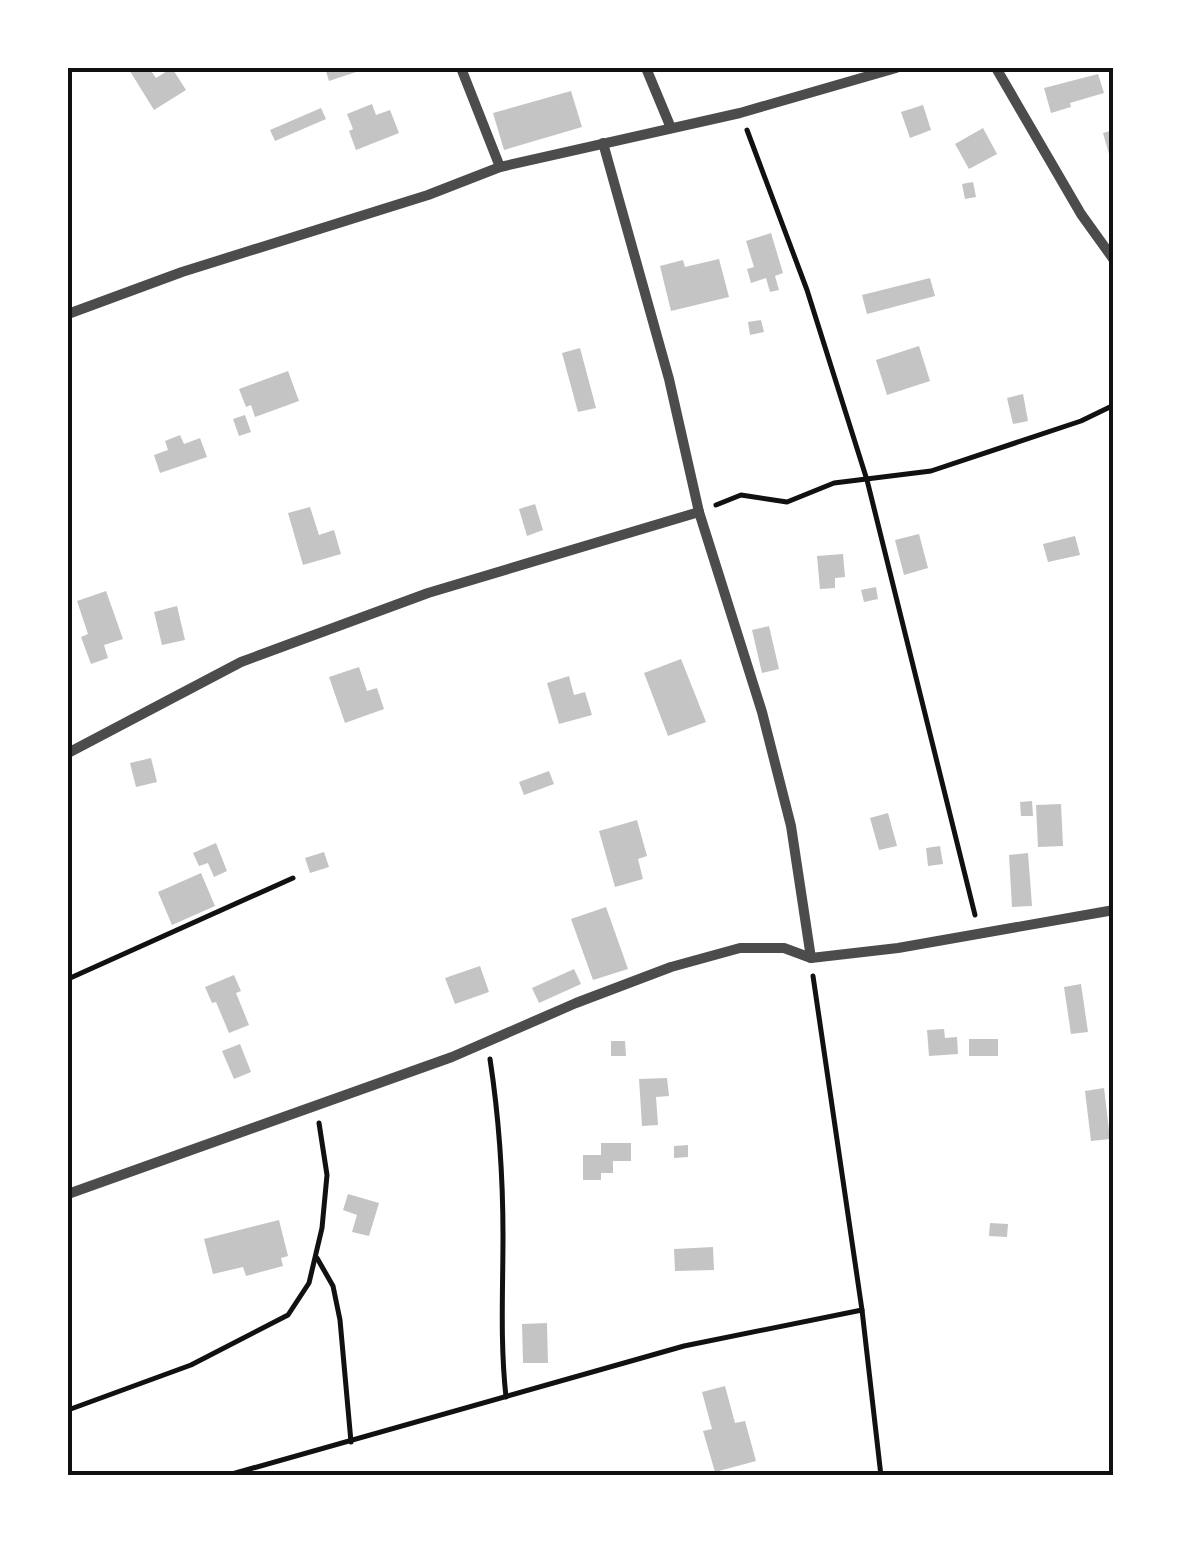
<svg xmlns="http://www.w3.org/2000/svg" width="1181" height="1543" font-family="'DejaVu Sans',sans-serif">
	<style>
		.building { fill: #c4c4c4 }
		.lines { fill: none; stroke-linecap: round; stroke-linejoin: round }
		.path { stroke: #111; stroke-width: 5 }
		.minor { stroke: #4c4c4c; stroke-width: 10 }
		.neatline { fill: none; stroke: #111; stroke-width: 4 }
	</style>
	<rect width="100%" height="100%" fill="#fff"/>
	<!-- building -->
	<g class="building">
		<polygon points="128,68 149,68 156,78 172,68 186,90 154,110"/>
		<polygon points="325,68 368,68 329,81"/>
		<polygon points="1098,74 1104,93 1070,103 1071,107 1051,113 1044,88"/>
		<polygon points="571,91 582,127 504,150 493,113"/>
		<polygon points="372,104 376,115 390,110 399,133 356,150 349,131 353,129 347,114"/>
		<polygon points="923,105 931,130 910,138 901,112"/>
		<polygon points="321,108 326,119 275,141 270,130"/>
		<polygon points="983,128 997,154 969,169 955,144"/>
		<polygon points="1114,130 1114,153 1109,154 1103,133"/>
		<polygon points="973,182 976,197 965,199 962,184"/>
		<polygon points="771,233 783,273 775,276 779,290 770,292 766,278 751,283 747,269 754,267 746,241"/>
		<polygon points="719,259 729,297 671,311 660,266 683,260 685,267"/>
		<polygon points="930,278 935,296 867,314 862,295"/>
		<polygon points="761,320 764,332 750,335 748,322"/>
		<polygon points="919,346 930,381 887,395 876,360"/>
		<polygon points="580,348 596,408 578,412 562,353"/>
		<polygon points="288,371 299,401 255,417 251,405 246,407 239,389"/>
		<polygon points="1023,394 1028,421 1013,424 1007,398"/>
		<polygon points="245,415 251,432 239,436 233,419"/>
		<polygon points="180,435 184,444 200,438 207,457 160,473 154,455 168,450 165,441"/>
		<polygon points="535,504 543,530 527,536 519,509"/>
		<polygon points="310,507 319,535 334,530 341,554 303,565 288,513"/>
		<polygon points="919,534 928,568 904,575 895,540"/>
		<polygon points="1075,536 1080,555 1048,562 1043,544"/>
		<polygon points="843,554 845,577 835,578 835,588 820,589 817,556"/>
		<polygon points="876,587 878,599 864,602 861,590"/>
		<polygon points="106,591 123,639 104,645 108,658 91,664 81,637 88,634 77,601"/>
		<polygon points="177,606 185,640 162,645 154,612"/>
		<polygon points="769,626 779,669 762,673 752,630"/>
		<polygon points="681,659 706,722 668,736 644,673"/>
		<polygon points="359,667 367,691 377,688 384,709 345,723 329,677"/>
		<polygon points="569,676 574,695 585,692 592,715 559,724 547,683"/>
		<polygon points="151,758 157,782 136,787 130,763"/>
		<polygon points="549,771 554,784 524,795 519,782"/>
		<polygon points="1032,801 1033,816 1021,816 1020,802"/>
		<polygon points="1061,804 1063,846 1038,847 1036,805"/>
		<polygon points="888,813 897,846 879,850 870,818"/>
		<polygon points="637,820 647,856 638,859 643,879 615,887 599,831"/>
		<polygon points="216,843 227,871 214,877 208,863 199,866 193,853"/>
		<polygon points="940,846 943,864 928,866 926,848"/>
		<polygon points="324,852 329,867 310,873 305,858"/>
		<polygon points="1028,853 1032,906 1012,907 1009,855"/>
		<polygon points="201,873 215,906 172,925 158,892"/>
		<polygon points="606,907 628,969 593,980 571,919"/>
		<polygon points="480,966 489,992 455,1004 445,978"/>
		<polygon points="574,969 581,984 539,1003 532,988"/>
		<polygon points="234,975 241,991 236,993 249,1025 229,1033 216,1002 212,1003 205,987"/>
		<polygon points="1081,984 1088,1032 1071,1034 1064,987"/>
		<polygon points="944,1029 945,1038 957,1037 958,1054 929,1056 927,1030"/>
		<rect x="969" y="1039" width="29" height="17"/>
		<polygon points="611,1041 625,1041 626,1056 611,1056"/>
		<polygon points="240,1044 251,1072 234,1079 222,1051"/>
		<polygon points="667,1078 669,1096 656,1097 658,1125 642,1126 639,1079"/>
		<polygon points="1104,1088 1110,1139 1091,1141 1085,1091"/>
		<polygon points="601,1143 631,1143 631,1161 613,1161 613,1173 601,1173 601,1180 583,1180 583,1155 601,1155"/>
		<polygon points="688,1145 688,1157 674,1158 674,1146"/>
		<polygon points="348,1194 379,1203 369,1236 352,1232 357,1215 343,1210"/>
		<polygon points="279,1220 288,1256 281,1258 283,1266 246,1276 243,1267 213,1274 204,1239"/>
		<polygon points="990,1223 1008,1224 1007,1237 989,1236"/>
		<polygon points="713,1247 714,1270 675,1271 674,1249"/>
		<polygon points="547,1323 548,1363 523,1363 522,1324"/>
		<polygon points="725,1386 735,1423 745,1421 756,1461 715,1472 703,1431 712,1429 702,1392"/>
	</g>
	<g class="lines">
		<!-- path -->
		<g class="path">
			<polyline points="747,130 807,290 867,480 975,915"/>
			<polyline points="716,505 741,495 787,502 834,483 931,471 1081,421 1114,405"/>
			<polyline points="813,976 862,1310 881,1476"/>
			<polyline points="68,979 293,878"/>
			<path d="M490,1059C499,1118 503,1176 503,1236C503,1290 500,1342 506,1397"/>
			<polyline points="317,1258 333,1286 340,1320 351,1442"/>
			<polyline points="68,1410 191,1365 288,1315 309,1283 322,1228 327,1175 319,1123"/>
			<polyline points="225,1476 684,1346 862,1310"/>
		</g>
		<!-- minor -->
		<g class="minor">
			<polyline points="461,68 500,167"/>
			<polyline points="646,68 671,128"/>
			<polyline points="996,68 1081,214 1114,260"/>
			<polyline points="603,143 669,379 699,512 762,712 791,826 811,958"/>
			<polyline points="68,314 182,272 428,195 500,167 740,113 896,68"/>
			<polyline points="68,753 241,662 428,593 699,512"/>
			<polyline points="68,1194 452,1057 576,1003 671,967 740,948 784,948 811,958 898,948 1114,910"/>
		</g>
	</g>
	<!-- border -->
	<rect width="1181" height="1543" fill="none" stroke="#ffffff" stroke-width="140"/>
	<rect x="70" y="70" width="1041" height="1403" class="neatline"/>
</svg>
